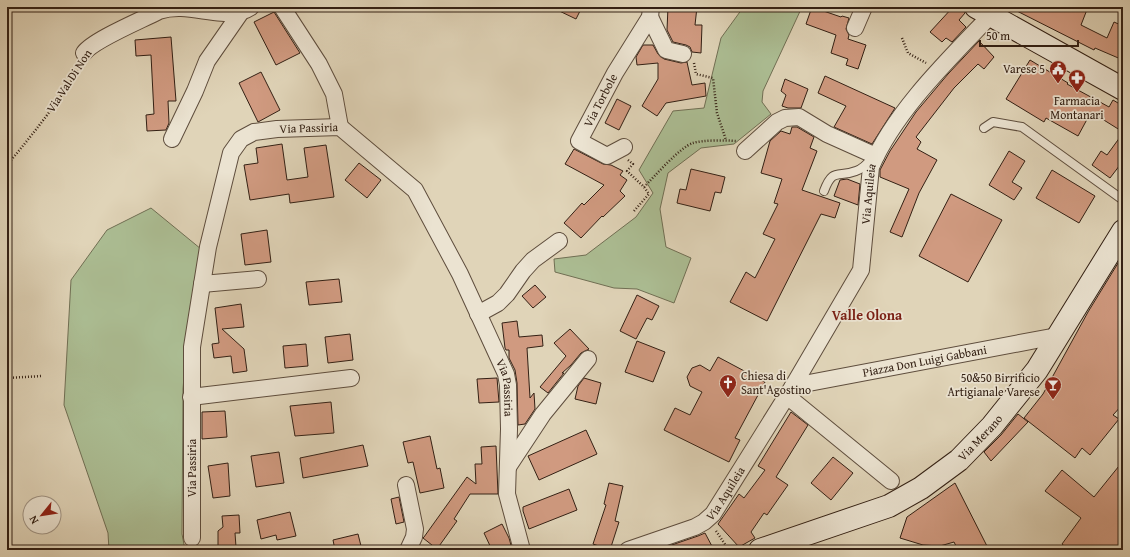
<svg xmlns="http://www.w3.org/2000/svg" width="1130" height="557" font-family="'Gentium Book Plus',serif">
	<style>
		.green { fill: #acbe94; stroke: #706f54 }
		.building { fill: #d09a80; stroke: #332014 }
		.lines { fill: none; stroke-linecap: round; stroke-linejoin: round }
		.lane-casing { stroke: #5e4d3d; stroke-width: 10 }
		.street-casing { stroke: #5e4d3d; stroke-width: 18 }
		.secondary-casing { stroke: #332014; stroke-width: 24 }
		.path { stroke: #332014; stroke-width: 2.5; stroke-dasharray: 1 2; stroke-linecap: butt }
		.lane { stroke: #ebe3d1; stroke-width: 8 }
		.street { stroke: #ebe3d1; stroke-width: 16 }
		.secondary { stroke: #ebe3d1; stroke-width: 22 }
		.labels { text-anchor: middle; stroke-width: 3.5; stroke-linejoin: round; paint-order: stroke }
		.poi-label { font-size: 12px; fill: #332014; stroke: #ebe3d1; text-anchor: end }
		.street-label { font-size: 12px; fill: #332014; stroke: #ebe3d1 }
		.quarter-label { font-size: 14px; font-weight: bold; fill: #7a1f14; stroke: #ebe3d1 }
	</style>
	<rect width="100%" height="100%" fill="#e0d4b8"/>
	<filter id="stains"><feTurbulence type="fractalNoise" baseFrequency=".005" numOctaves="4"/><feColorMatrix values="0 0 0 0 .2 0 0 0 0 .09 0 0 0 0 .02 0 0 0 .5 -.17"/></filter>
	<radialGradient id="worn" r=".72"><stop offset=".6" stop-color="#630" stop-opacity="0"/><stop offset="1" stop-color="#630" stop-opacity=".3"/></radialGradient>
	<!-- green -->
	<g class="green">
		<polygon points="740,7 802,7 763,91 762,102 771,114 734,144 701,148 668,173 660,209 666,247 691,258 674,303 637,289 614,288 555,272 554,259 586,255 636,217 653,193 639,170 673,111 704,108 721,38 742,9"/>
		<polygon points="151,208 201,249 189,316 183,389 182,534 185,550 109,550 108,533 64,405 71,280 107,230"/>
	</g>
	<!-- building -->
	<g class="building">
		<polygon points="551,7 582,7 576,19"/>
		<polygon points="668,7 697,7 695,25 702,25 701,53 692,52 690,47 686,45 673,42 667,30"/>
		<polygon points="812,7 841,17 842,16 849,18 846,29 849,35 848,39 866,45 858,69 846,65 848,59 831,53 836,35 806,24"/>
		<polygon points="953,7 960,7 965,11 965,13 959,20 966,27 952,42 946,38 942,42 930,32"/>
		<polygon points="1009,7 1088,7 1081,25 1107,38 1114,22 1123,26 1123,60 1095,48 1094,50"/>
		<polygon points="274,12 300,53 276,65 254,22"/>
		<polygon points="171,37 176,101 168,101 169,123 166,130 147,131 146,115 154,114 151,55 136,56 135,40"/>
		<polygon points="979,41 994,57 984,69 978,64 954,88 916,137 921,142 917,149 937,160 919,193 902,237 890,232 909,189 880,177 880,170 890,151 916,112 948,74"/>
		<polygon points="643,45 653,45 658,54 664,59 681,63 687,62 692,85 705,83 706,96 666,103 657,116 642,106 658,79 658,63 637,65 636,57"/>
		<polygon points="1030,60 1068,83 1067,84 1109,107 1113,100 1123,106 1123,132 1091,112 1078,136 1046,118 1044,122 1006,99"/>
		<polygon points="261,72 280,110 258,122 239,83"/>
		<polygon points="825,76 895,108 872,144 834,127 846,106 818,93"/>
		<polygon points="785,79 808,89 801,108 788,108 782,106 786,95 781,91"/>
		<polygon points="617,99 631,106 619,130 605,123"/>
		<polygon points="792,127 797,127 814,137 810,148 817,151 802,190 840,203 835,218 821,214 767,321 730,302 746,272 755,278 775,239 763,234 778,204 774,203 782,179 761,173 770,141 781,131 790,134"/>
		<polygon points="1123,133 1123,161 1110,178 1092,165 1101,151 1107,155"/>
		<polygon points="282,144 287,180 308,177 304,148 326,145 334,197 290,203 289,194 250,200 244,165 258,163 256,148"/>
		<polygon points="574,149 603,164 611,165 623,171 620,175 627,180 620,191 625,196 603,217 602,216 581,238 564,223 582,203 584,205 604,185 565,164"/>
		<polygon points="1009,151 1025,161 1012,182 1022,188 1014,200 989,185"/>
		<polygon points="359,163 381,180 367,198 345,180"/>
		<polygon points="691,169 725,177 721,193 715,192 710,211 677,203 680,189 686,190"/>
		<polygon points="1052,170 1095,196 1079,223 1036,198"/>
		<polygon points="847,179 860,184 858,205 834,196 840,180"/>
		<polygon points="951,194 1002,220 968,282 919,256"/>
		<polygon points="267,230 271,262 245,265 241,234"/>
		<polygon points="1123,255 1123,404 1113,415 1119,419 1090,455 1082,448 1075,458 1024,418 1043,394 1088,312"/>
		<polygon points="339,279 342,302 309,305 306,282"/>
		<polygon points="535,285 546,297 533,308 522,296"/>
		<polygon points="637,295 659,306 652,320 647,318 636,339 620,331"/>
		<polygon points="241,304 244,327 222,329 244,349 247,371 233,373 231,356 214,358 212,344 219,343 215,308"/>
		<polygon points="517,321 519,337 542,335 543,346 527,348 530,398 534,393 535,409 525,424 518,425 517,383 515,370 509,358 509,350 506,350 505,348 502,323"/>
		<polygon points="570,329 589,349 581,353 571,365 562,373 564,373 548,393 540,387 566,356 554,343"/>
		<polygon points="350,334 353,360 328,363 325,337"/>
		<polygon points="637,341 665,352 653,382 625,372"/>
		<polygon points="306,344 308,366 285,368 283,346"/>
		<polygon points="718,357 765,382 735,438 740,440 729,462 664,430 675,408 690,415 702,392 690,386 687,377 692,368 700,365 710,371"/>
		<polygon points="497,378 499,402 479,403 477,379"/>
		<polygon points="584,378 601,383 596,404 575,399 578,386"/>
		<polygon points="331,402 334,433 295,436 290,406"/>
		<polygon points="225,411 227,437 202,439 202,412"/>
		<polygon points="791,412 808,425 776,477 788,485 767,515 764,513 751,532 755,538 739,547 718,524 739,494 744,498 765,470 758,466"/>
		<polygon points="1018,414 1028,422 991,461 984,452 1001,435"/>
		<polygon points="586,430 597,454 539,480 528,456"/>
		<polygon points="430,436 437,469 440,468 444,488 420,493 413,462 408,463 403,442"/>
		<polygon points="363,445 368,466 303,478 300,458"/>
		<polygon points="496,446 498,494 470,494 454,519 457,521 437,549 423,538 424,537 467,477 476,484 475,464 482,464 481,447"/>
		<polygon points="279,452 284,483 256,487 251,456"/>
		<polygon points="833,457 853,473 831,500 811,483"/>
		<polygon points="1123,461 1123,550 1069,550 1062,544 1081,518 1045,491 1062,470 1094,497"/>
		<polygon points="228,463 230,496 213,498 208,466"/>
		<polygon points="609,483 623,486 615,521 619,522 610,550 593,544 606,505 604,504"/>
		<polygon points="955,483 989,550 958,550 954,542 940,546 923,545 900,538 907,517"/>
		<polygon points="569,489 577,510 529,529 523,511 523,507"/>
		<polygon points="399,497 404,522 396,524 391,499"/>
		<polygon points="290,512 296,536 277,540 276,535 261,539 257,520"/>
		<polygon points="239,515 240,533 235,533 236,547 218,548 218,531 223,527 222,516"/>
		<polygon points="502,524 509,538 511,545 501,550 492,550 484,533"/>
		<polygon points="705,533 714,550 657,550 698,536"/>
		<polygon points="358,534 362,550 335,550 333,540"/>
	</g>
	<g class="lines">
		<!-- lane casing -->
		<g class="lane-casing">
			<g id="lane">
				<polyline points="984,128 993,122 1022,127 1123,200"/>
				<path d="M824,191C833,167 838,178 856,171C862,169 867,164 871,159"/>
			</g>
		</g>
		<!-- street casing -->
		<g class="street-casing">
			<g id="street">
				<polyline points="282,7 319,64 334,94 340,127"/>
				<polyline points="650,17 666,50 683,54"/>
				<polyline points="855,28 864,7"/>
				<path d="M84,53C93,40 142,20 159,11C186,2 213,17 240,12C244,11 248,9 251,7"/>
				<polyline points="172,139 195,91 207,61 241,12"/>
				<path id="s1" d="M624,147L607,156L579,141L615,73L650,17L651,7"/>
				<polyline points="745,151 777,122 785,118 799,117 827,134 876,156"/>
				<polyline points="202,284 258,279"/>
				<polyline points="478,314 498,303 507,294 523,271 533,260 559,241"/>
				<path id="s2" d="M793,386L1057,336"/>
				<polyline points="787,396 891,481"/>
				<polyline points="191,397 351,378"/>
				<polyline points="508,467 543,414 588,359"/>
				<polyline points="406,485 415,529 414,537 408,550"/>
				<path id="s3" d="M192,538V347L208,247L231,153L241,139L254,132L277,129L340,127L415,190L460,274L506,374L508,385L509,429L507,494L522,550"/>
				<path id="s4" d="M628,550L695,527L704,522L713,514L793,386L861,270L871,167C895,111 949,59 991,15"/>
			</g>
		</g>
		<!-- secondary casing -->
		<g class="secondary-casing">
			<g id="secondary">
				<polyline points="976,7 1123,89"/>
				<path id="s5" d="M760,550L889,506L921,488L959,460L992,426L1037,370L1123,231"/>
			</g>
		</g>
		<!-- path -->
		<g class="path">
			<polyline points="902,38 908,53 926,63"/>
			<polyline points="694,63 696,74 713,78 717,113 726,140"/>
			<path d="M628,160L633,164L627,171L644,187C655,176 680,147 693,143C703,140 725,140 736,141"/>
			<path d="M7,165C34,133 59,101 81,66"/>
			<polyline points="634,211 649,194 644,187"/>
			<polyline points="7,378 42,376"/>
			<polyline points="716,531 729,550"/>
		</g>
		<!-- lane -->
		<use href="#lane" class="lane"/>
		<!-- street -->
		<use href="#street" class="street"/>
		<!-- secondary -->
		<use href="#secondary" class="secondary"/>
	</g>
	<!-- icons -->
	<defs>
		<g id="civic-pin" transform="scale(0.9)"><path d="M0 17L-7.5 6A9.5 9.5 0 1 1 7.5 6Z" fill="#8f2418" stroke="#ebe3d1"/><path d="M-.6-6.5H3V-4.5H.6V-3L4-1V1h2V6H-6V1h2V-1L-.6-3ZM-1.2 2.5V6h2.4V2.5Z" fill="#fff"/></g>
		<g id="pharmacy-pin" transform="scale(0.9)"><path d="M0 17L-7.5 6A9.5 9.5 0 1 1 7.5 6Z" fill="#8f2418" stroke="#ebe3d1"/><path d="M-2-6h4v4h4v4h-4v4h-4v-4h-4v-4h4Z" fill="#fff"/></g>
		<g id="church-pin" transform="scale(0.9)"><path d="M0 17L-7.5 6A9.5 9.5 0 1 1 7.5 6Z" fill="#8f2418" stroke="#ebe3d1"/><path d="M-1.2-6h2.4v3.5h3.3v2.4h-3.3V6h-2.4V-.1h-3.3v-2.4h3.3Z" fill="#fff"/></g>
		<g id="bar-pin" transform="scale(0.9)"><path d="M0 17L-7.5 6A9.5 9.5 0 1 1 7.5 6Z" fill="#8f2418" stroke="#ebe3d1"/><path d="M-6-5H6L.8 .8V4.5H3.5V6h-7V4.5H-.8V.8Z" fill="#fff"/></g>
	</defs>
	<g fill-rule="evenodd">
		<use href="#civic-pin" x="1058" y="69"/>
		<use href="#pharmacy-pin" x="1077" y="78"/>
		<use href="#church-pin" x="728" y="383"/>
		<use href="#bar-pin" x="1053" y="385"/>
	</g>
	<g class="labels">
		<!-- poi labels -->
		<g class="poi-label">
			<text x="1045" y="73">Varese 5</text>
			<text x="1077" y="105" text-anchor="middle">Farmacia<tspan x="1077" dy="14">Montanari</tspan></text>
			<text x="741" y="380" text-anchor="start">Chiesa di<tspan x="741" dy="14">Sant'Agostino</tspan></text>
			<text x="1040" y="382">50&amp;50 Birrificio<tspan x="1040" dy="14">Artigianale Varese</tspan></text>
		</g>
		<!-- street labels -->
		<g class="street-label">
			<text transform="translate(69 81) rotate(-57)" y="4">Via Val Di Non</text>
			<text dy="4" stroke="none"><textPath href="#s1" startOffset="97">Via Torbole</textPath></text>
			<text dy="4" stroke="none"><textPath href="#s3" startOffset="476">Via Passiria</textPath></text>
			<text dy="4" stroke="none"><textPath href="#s4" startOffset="455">Via Aquileia</textPath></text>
			<text dy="4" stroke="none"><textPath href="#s2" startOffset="134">Piazza Don Luigi Gabbani</textPath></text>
			<text dy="4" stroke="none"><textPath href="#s3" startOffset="824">Via Passiria</textPath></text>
			<text dy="4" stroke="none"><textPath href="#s5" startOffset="251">Via Merano</textPath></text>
			<text transform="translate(192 468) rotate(-90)" y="4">Via Passiria</text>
			<text dy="4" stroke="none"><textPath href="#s4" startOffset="117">Via Aquileia</textPath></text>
		</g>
		<!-- quarter labels -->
		<g class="quarter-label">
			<text x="867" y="320">Valle Olona</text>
		</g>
	</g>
	<!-- margin -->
	<rect width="1130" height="557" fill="none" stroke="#e0d4b8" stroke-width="24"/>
	<rect x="8" y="8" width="1114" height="541" fill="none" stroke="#332014" stroke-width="2"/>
	<rect x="12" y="12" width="1106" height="533" fill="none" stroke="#332014"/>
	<!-- north arrow -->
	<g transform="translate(42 515) rotate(240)"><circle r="19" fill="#ebe3d1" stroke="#a19585"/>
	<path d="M0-3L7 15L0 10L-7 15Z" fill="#8f2418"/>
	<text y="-6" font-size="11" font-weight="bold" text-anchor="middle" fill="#332014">N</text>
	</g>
	<!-- scale -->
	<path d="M980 40v6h98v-6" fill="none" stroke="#332014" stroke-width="2"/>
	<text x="986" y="40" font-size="12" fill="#332014" stroke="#ebe3d1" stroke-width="3" paint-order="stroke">50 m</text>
	<rect width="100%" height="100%" filter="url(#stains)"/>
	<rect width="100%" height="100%" fill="url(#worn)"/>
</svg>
